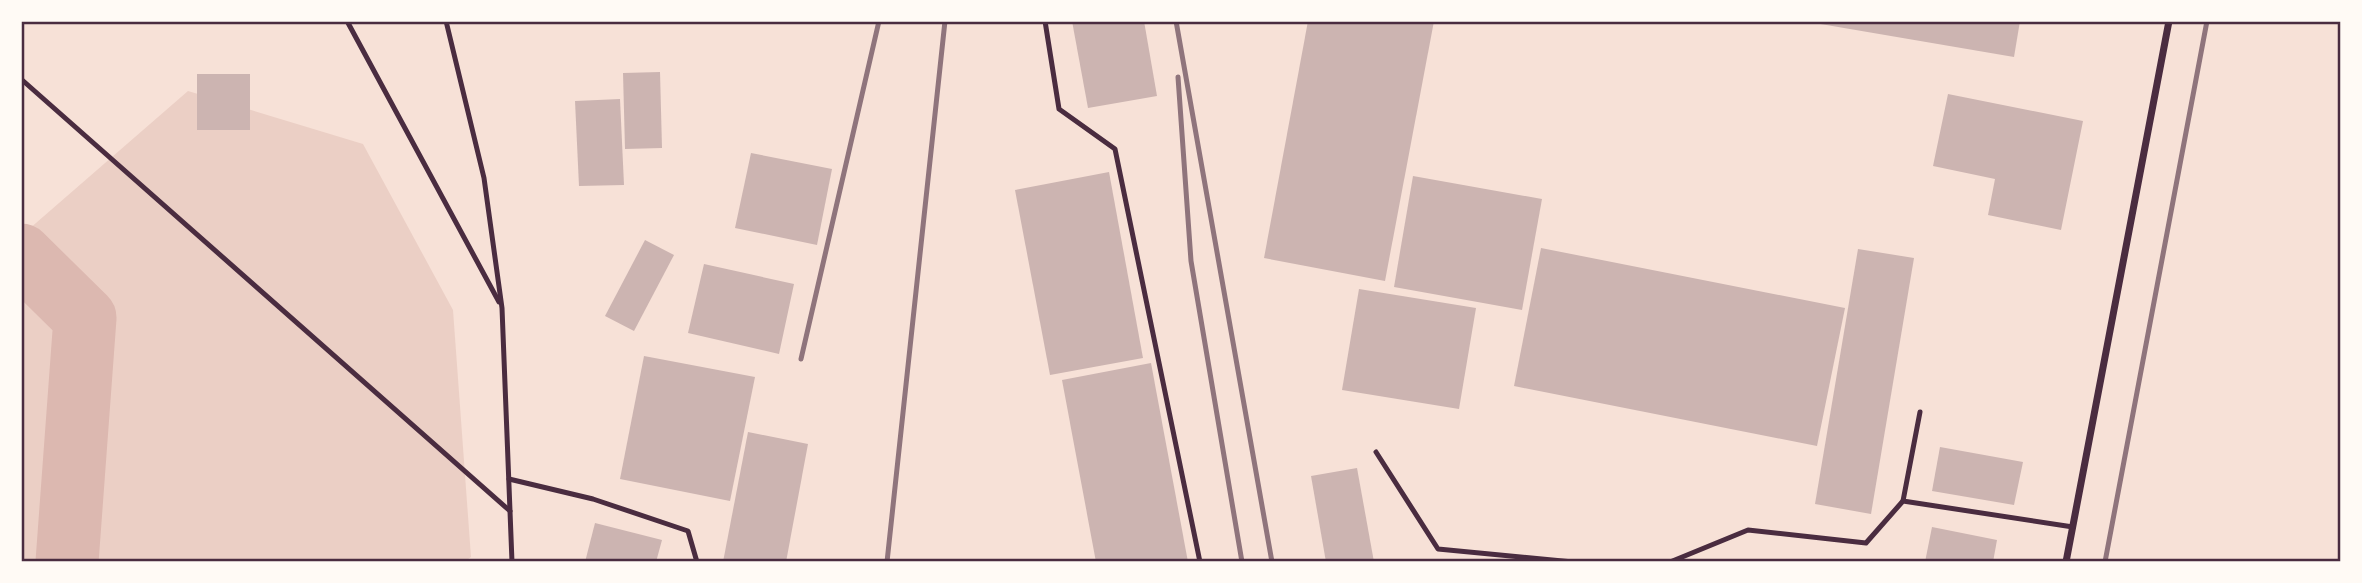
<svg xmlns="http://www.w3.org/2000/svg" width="2362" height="583" font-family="Roboto,sans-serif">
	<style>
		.green { fill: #ebcfc5 }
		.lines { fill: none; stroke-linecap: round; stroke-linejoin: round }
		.river { stroke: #dcb8b0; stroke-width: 63 }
		.building { fill: #ccb4b1 }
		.service { stroke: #4a2c40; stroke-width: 5 }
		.minor { stroke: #4a2c40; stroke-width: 7 }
		.rail { stroke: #8f747c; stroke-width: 5 }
		.neatline { fill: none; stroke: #4a2c40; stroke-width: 2.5 }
	</style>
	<rect width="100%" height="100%" fill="#f7e1d7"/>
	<!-- green -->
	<polygon class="green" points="188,91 363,144 453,310 471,557 464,562 21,562 21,236"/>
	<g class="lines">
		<!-- river -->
		<polyline class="river" points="21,255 85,318 67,562"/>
	</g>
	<!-- building -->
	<g class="building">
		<polygon points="1072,21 1144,21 1157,96 1088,108"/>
		<polygon points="1308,21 1434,21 1385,281 1264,258"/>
		<polygon points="1803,21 2020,21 2014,57"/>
		<polygon points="660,72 662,148 625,149 623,73"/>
		<rect x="197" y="74" width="53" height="56"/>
		<polygon points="1948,94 2083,121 2061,230 1988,215 1995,179 1933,166"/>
		<polygon points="620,99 624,185 579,186 575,101"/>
		<polygon points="751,153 832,169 817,245 735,228"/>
		<polygon points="1109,172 1143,358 1050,375 1015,190"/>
		<polygon points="1413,176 1542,199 1522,310 1394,287"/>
		<polygon points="645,240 674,255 634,331 605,316"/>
		<polygon points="1541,248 1845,308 1817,446 1514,386"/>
		<polygon points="1858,249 1914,258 1871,514 1815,504"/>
		<polygon points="704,264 794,284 779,354 688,333"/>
		<polygon points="1359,289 1476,308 1459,409 1342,390"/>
		<polygon points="644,356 755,377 730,501 620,479"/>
		<polygon points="1151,363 1188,562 1096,562 1062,380"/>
		<polygon points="748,432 808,444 786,562 723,562"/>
		<polygon points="1940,447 2023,462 2014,505 1932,491"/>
		<polygon points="1357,468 1374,562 1326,562 1311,476"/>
		<polygon points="595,523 662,540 656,562 585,562"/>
		<polygon points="1932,527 1997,540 1993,562 1925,562"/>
	</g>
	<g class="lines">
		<!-- service -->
		<g class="service">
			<polyline points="347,21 499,302"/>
			<polyline points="446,21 484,178 502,308 512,562"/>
			<polyline points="1045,21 1059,109 1115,149 1200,562"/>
			<polyline points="21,79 510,511"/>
			<polyline points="1376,452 1438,549 1573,562"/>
			<polyline points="509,479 593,499 688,531 697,562"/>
			<polyline points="1903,501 1920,412"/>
			<polyline points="1670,562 1748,530 1866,543 1903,501 2073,527"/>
		</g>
		<!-- minor -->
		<polyline class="minor" points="2066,562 2169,21"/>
		<!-- rail -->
		<g class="rail">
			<polyline points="1176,21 1272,562"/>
			<polyline points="1178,77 1191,261 1242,562"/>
			<polyline points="801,359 879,21"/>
			<polyline points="887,562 945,21"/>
			<polyline points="2105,562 2207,21"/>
		</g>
	</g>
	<!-- border -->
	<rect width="2362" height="583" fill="none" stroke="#fffaf5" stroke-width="46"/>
	<rect x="23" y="23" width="2316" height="537" class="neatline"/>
</svg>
